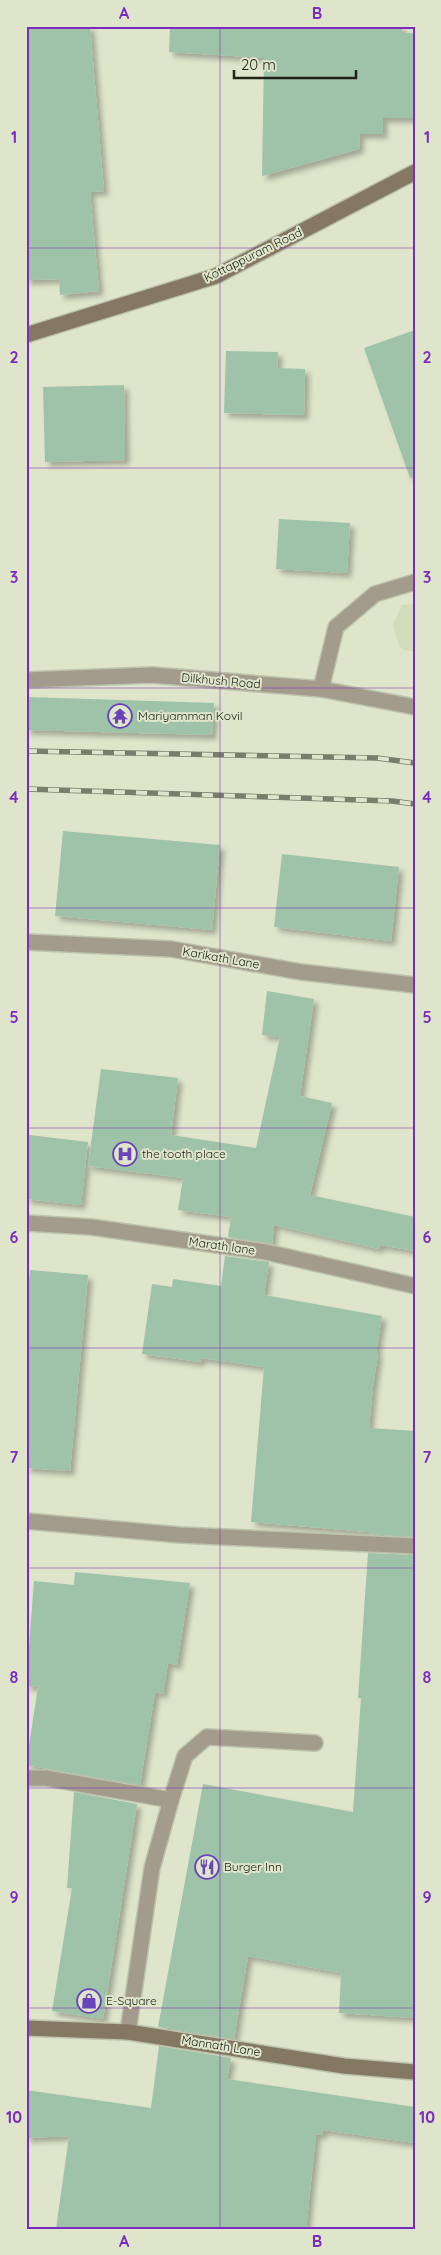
<svg xmlns="http://www.w3.org/2000/svg" width="441" height="2255" font-family="Quicksand,sans-serif">
	<style>
		.built { fill: #d2dbba }
		.building { fill: #9ec3a9; filter: url(#shadow) }
		.lines { fill: none; stroke-linecap: round; stroke-linejoin: round }
		.street-casing { stroke: #bcc2ab; stroke-width: 18 }
		.secondary-casing { stroke: #bcc2ab; stroke-width: 18 }
		.street { stroke: #a39b8b; stroke-width: 15 }
		.secondary { stroke: #847862; stroke-width: 15 }
		.rail-casing { stroke: #797d6c; stroke-width: 5.5 }
		.rail { stroke: #dee5cb; stroke-width: 4; stroke-dasharray: 11; stroke-linecap: butt }
		.grid { fill: none; stroke: #7b2cbf; stroke-width: 1; stroke-opacity: 0.55 }
		.labels { text-anchor: middle; stroke-width: 4; stroke-linejoin: round; paint-order: stroke }
		.street-label { font-size: 12px; fill: #212319; stroke: #dee5cb }
		.poi-label { font-size: 12px; fill: #212319; stroke: #dee5cb; text-anchor: start }
		.neatline { fill: none; stroke: #7b2cbf; stroke-width: 2 }
		.grid-label { font-size: 16px; text-anchor: middle; font-weight: bold; fill: #7b2cbf }
	</style>
	<defs>
		<filter id="shadow"><feDropShadow dx="4.5" dy="4.5" stdDeviation="2.5" flood-color="#0004"/></filter>
	</defs>
	<rect width="100%" height="100%" fill="#dee5cb"/>
	<!-- built -->
	<polygon class="built" points="415,604 415,652 404,650 399,646 393,625 402,605"/>
	<!-- building -->
	<g class="building">
		<polygon points="26,26 90,26 104,191 90,192 99,291 60,295 59,279 26,280"/>
		<polygon points="170,26 402,26 402,33 415,33 415,118 383,118 383,134 360,134 359,149 262,176 264,58 169,52"/>
		<polygon points="415,330 415,477 410,478 364,348"/>
		<polygon points="226,351 278,352 277,368 305,369 304,415 224,413"/>
		<polygon points="124,385 125,460 45,462 43,387"/>
		<polygon points="279,519 350,523 347,573 276,569"/>
		<polygon points="26,697 214,703 212,735 26,730"/>
		<polygon points="63,831 220,845 212,930 55,916"/>
		<polygon points="282,854 399,867 391,941 274,927"/>
		<polygon points="267,991 314,999 300,1096 332,1103 310,1195 415,1217 415,1251 380,1245 379,1249 274,1225 272,1244 228,1237 231,1217 178,1210 183,1178 88,1166 101,1069 178,1078 171,1135 256,1148 280,1037 262,1035"/>
		<polygon points="29,1135 88,1142 81,1205 26,1199 26,1161"/>
		<polygon points="225,1256 269,1262 264,1295 382,1316 376,1353 378,1354 373,1386 369,1428 415,1431 415,1537 369,1534 369,1532 251,1522 264,1367 201,1358 200,1362 142,1354 152,1284 172,1287 173,1279 221,1286"/>
		<polygon points="30,1270 88,1275 70,1471 26,1468 26,1313"/>
		<polygon points="368,1553 415,1555 415,2018 339,2013 341,1973 248,1956 234,2039 158,2027 203,1784 353,1812 361,1698 358,1698"/>
		<polygon points="75,1572 190,1583 177,1665 168,1663 163,1694 155,1692 140,1785 26,1765 38,1687 26,1686 34,1581 74,1585"/>
		<polygon points="74,1792 137,1804 103,2019 52,2011 72,1888 67,1888"/>
		<polygon points="159,2046 231,2058 227,2079 415,2107 415,2143 323,2130 322,2135 316,2134 306,2229 56,2229 69,2136 26,2138 26,2090 151,2108"/>
	</g>
	<g class="lines">
		<!-- street casing -->
		<g class="street-casing">
			<g id="street">
				<polyline points="26,680 152,675 321,689 415,707"/>
				<polyline points="321,689 336,627 375,594 415,582"/>
				<polyline points="26,942 171,949 301,972 415,985"/>
				<polyline points="26,1223 91,1227 266,1252 415,1286"/>
				<polyline points="26,1521 180,1535 415,1546"/>
				<polyline points="26,1778 46,1778 171,1800"/>
				<polyline points="128,2032 152,1868 171,1800 185,1756 207,1737 315,1743"/>
			</g>
		</g>
		<!-- secondary casing -->
		<g class="secondary-casing">
			<g id="secondary">
				<polyline points="26,335 216,276 415,172"/>
				<polyline points="26,2028 128,2032 344,2066 415,2072"/>
			</g>
		</g>
		<!-- street -->
		<use href="#street" class="street"/>
		<!-- secondary -->
		<use href="#secondary" class="secondary"/>
		<!-- rail casing -->
		<g class="rail-casing">
			<g id="rail">
				<polyline points="26,751 377,758 415,763"/>
				<polyline points="26,789 392,801 415,804"/>
			</g>
		</g>
		<!-- rail -->
		<use href="#rail" class="rail"/>
	</g>
	<!-- grid -->
	<path class="grid" d="M220,26V2229M26,248H415M26,468H415M26,688H415M26,908H415M26,1128H415M26,1348H415M26,1568H415M26,1788H415M26,2008H415"/>
	<!-- icons -->
	<defs>
		<g id="temple-ring" transform="scale(1.25)"><circle r="9.5" fill="#dee5cb" stroke="#6a43bb" stroke-width="1.5"/><path d="M0-6L5-2H3V0L6.5 2.5H4V6H1.5V3h-3V6H-4V2.5H-6.5L-3 0V-2H-5Z" fill="#6a43bb"/></g>
		<g id="hospital-ring" transform="scale(1.25)"><circle r="9.5" fill="#dee5cb" stroke="#6a43bb" stroke-width="1.5"/><path d="M-5-5h3v3.5h4V-5h3V5h-3V1.5h-4V5h-3Z" fill="#6a43bb"/></g>
		<g id="restaurant-ring" transform="scale(1.25)"><circle r="9.5" fill="#dee5cb" stroke="#6a43bb" stroke-width="1.5"/><path d="M-5-6h1v4h1v-4h1v4h1v-4h1v5L-1.5 .5V6h-2V.5L-5-1ZM5-6V6H3V1.5H1.5Q1.5-4 5-6Z" fill="#6a43bb"/></g>
		<g id="shop-ring" transform="scale(1.25)"><circle r="9.5" fill="#dee5cb" stroke="#6a43bb" stroke-width="1.5"/><path d="M-5-2.5h2.3a2.7 3.5 0 0 1 5.4 0H5L5.5 6h-11ZM-1.5-2.5h3a1.5 2.3 0 0 0-3 0Z" fill="#6a43bb"/></g>
	</defs>
	<g fill-rule="evenodd">
		<use href="#temple-ring" x="120" y="716"/>
		<use href="#hospital-ring" x="125" y="1154"/>
		<use href="#restaurant-ring" x="207" y="1867"/>
		<use href="#shop-ring" x="89" y="2001"/>
	</g>
	<g class="labels">
		<!-- street labels -->
		<g class="street-label">
			<text transform="translate(253 255) rotate(-26)" y="4">Kottappuram Road</text>
			<text transform="translate(221 681) rotate(5)" y="4">Dilkhush Road</text>
			<text transform="translate(221 958) rotate(10)" y="4">Karikath Lane</text>
			<text transform="translate(222 1246) rotate(8)" y="4">Marath lane</text>
			<text transform="translate(221 2046) rotate(9)" y="4">Mannath Lane</text>
		</g>
		<!-- poi labels -->
		<g class="poi-label">
			<text x="138" y="720">Mariyamman Kovil</text>
			<text x="142" y="1158">the tooth place</text>
			<text x="224" y="1871">Burger Inn</text>
			<text x="106" y="2005">E-Square</text>
		</g>
	</g>
	<!-- border -->
	<rect width="441" height="2255" fill="none" stroke="#dee5cb" stroke-width="55"/>
	<!-- scale -->
	<path d="M234 70v8h122v-8" fill="none" stroke="#212319" stroke-width="2.5"/>
	<text x="241" y="70" font-size="15" fill="#212319" stroke="#dee5cb" stroke-width="4" paint-order="stroke">20 m</text>
	<rect x="28" y="28" width="386" height="2200" class="neatline"/>
	<g class="grid-label">
		<text x="124" y="19">A</text>
		<text x="317" y="19">B</text>
		<text x="14" y="143">1</text>
		<text x="427" y="143">1</text>
		<text x="14" y="363">2</text>
		<text x="427" y="363">2</text>
		<text x="14" y="583">3</text>
		<text x="427" y="583">3</text>
		<text x="14" y="803">4</text>
		<text x="427" y="803">4</text>
		<text x="14" y="1023">5</text>
		<text x="427" y="1023">5</text>
		<text x="14" y="1243">6</text>
		<text x="427" y="1243">6</text>
		<text x="14" y="1463">7</text>
		<text x="427" y="1463">7</text>
		<text x="14" y="1683">8</text>
		<text x="427" y="1683">8</text>
		<text x="14" y="1903">9</text>
		<text x="427" y="1903">9</text>
		<text x="14" y="2123">10</text>
		<text x="427" y="2123">10</text>
		<text x="124" y="2247">A</text>
		<text x="317" y="2247">B</text>
	</g>
</svg>
